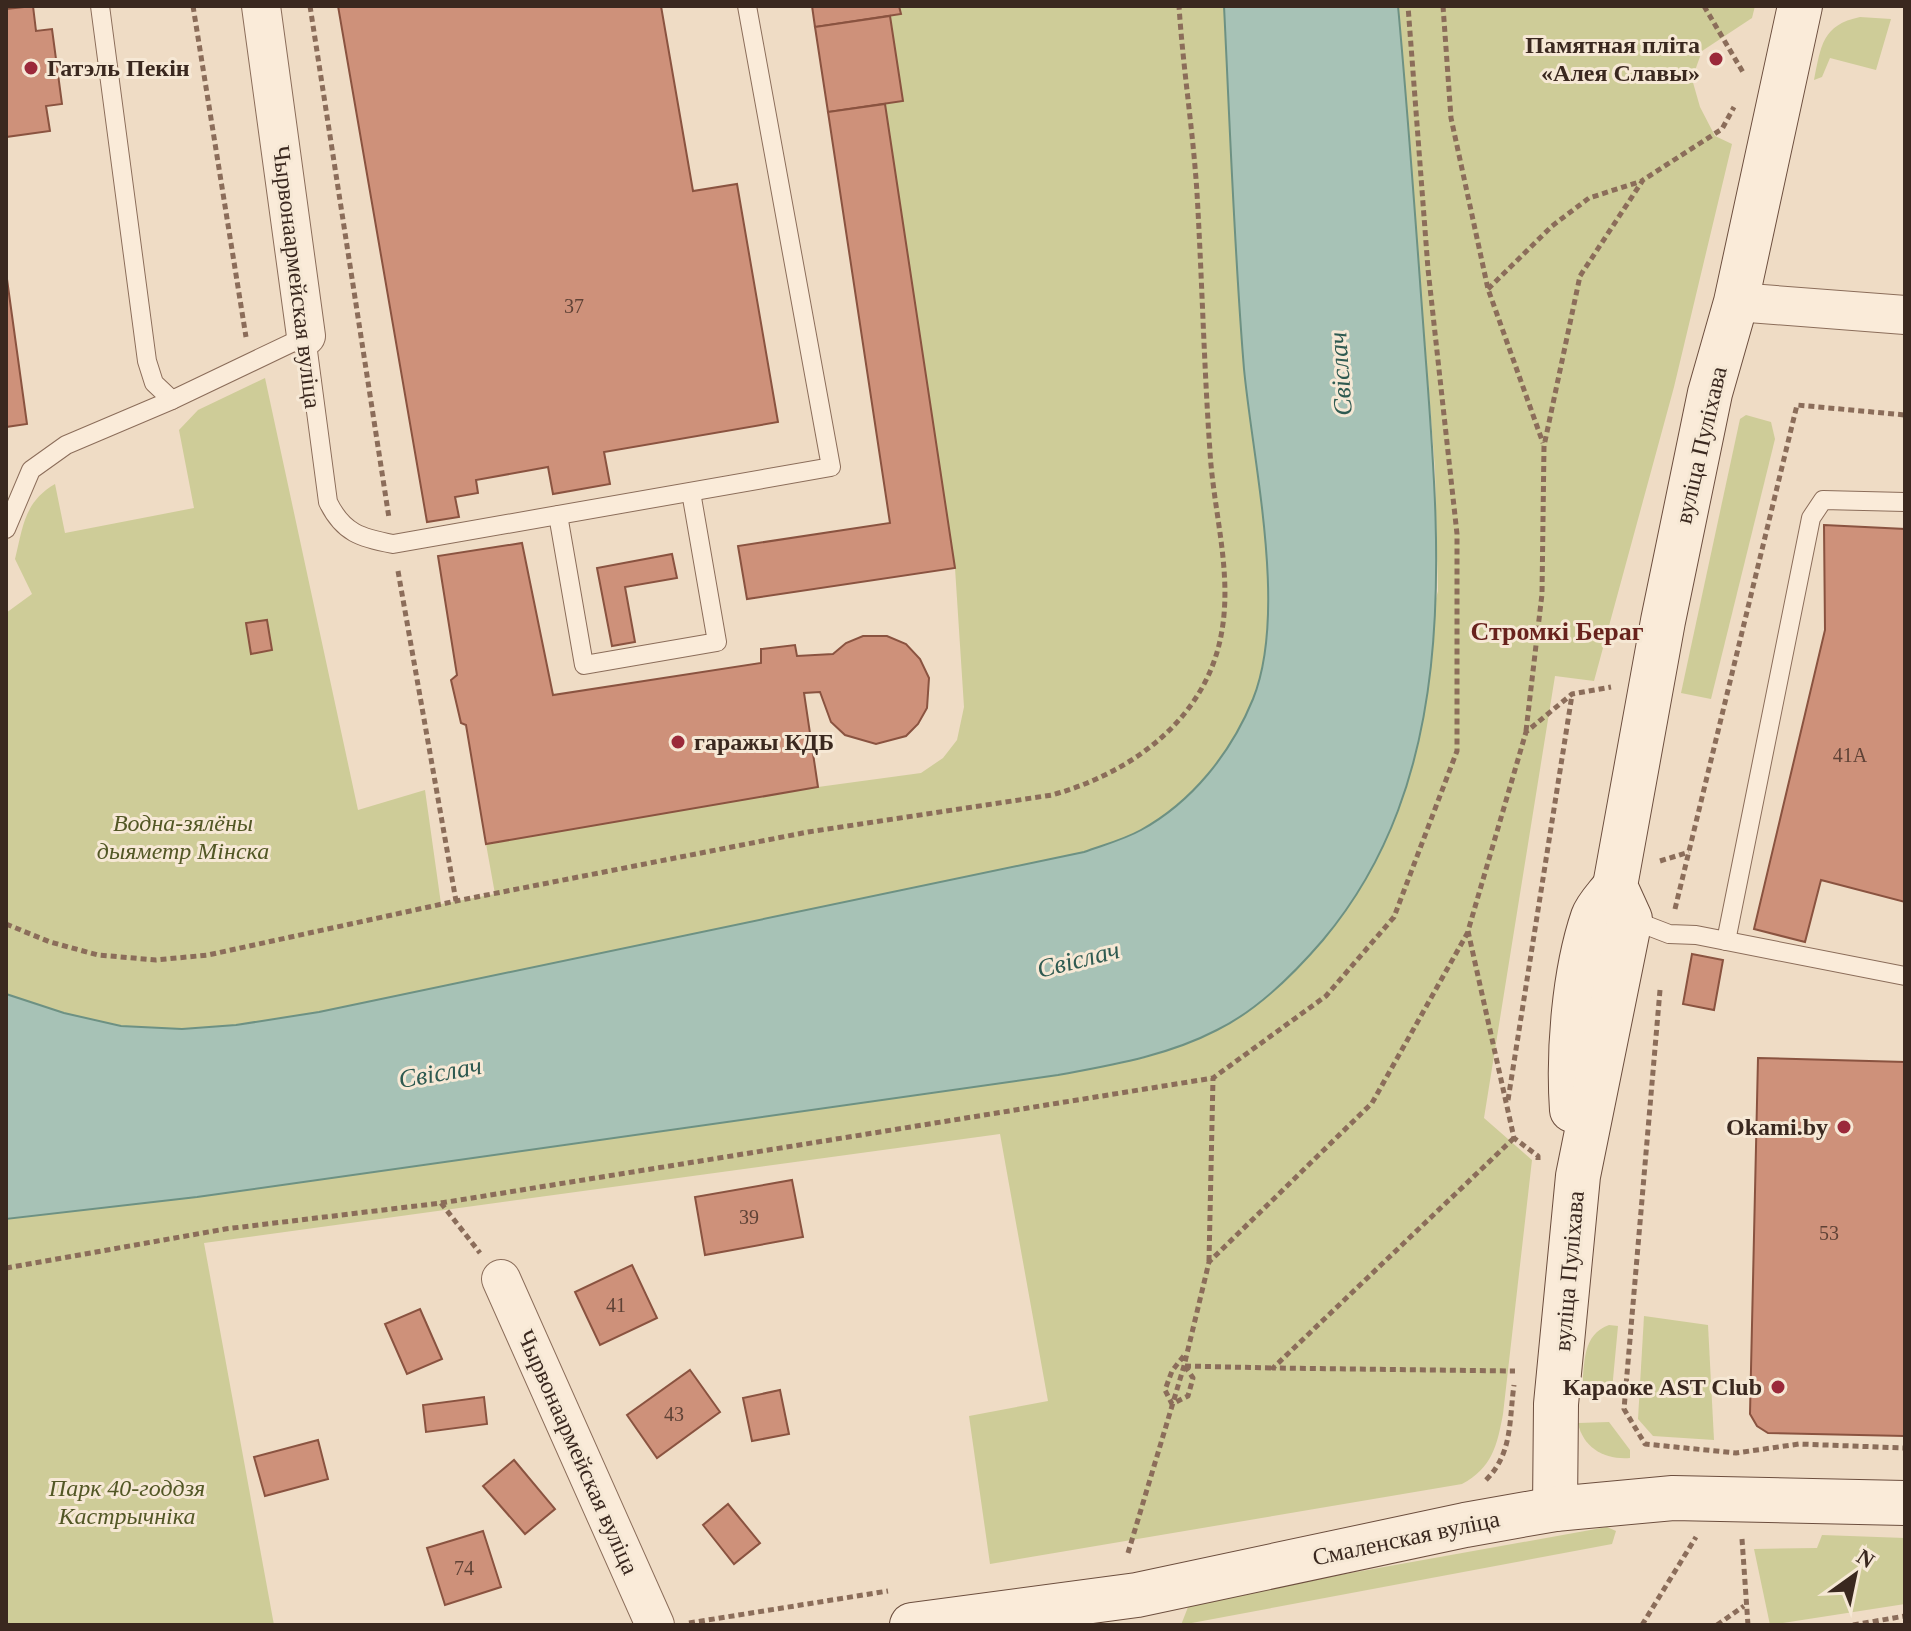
<svg xmlns="http://www.w3.org/2000/svg" width="1911" height="1631" font-family="Georgia,serif">
	<style>
		.green { fill: #cecc98 }
		.water { fill: #a7c2b6; stroke: #6d9183; stroke-width: 2 }
		.building { fill: #ce917a; stroke: #8a5340; stroke-width: 2 }
		.lines { fill: none; stroke-linecap: round; stroke-linejoin: round }
		.lane-casing { stroke: #8b6d5a; stroke-width: 20 }
		.street-casing { stroke: #8b6d5a; stroke-width: 40 }
		.secondary-casing { stroke: #6c4e3e; stroke-width: 46 }
		.path { stroke: #8b6d5a; stroke-width: 5; stroke-dasharray: 6 4; stroke-linecap: butt }
		.lane { stroke: #faebd9; stroke-width: 18 }
		.street { stroke: #faebd9; stroke-width: 38 }
		.secondary { stroke: #faebd9; stroke-width: 44 }
		.poi-dot { fill: #9b293a; stroke: #f6e8d5; stroke-width: 3 }
		.labels { text-anchor: middle; stroke-width: 6; stroke-linejoin: round; paint-order: stroke }
		.number-label { font-size: 20px; fill: #5f4236 }
		.poi-label { font-size: 24px; font-weight: bold; fill: #3a281f; stroke: #f6e8d5; text-anchor: end }
		.street-label { font-size: 24px; fill: #3a281f; stroke: #f6e8d5 }
		.park-label { font-size: 24px; font-style: italic; fill: #525725; stroke: #f6e8d5 }
		.water-label { font-size: 26px; font-style: italic; fill: #2e5a51; stroke: #f6e8d5 }
		.neighbourhood-label { font-size: 26px; font-weight: bold; fill: #68221d; stroke: #f6e8d5 }
	</style>
	<rect width="100%" height="100%" fill="#efdcc5"/>
	<!-- green -->
	<g class="green">
		<path d="M899,6H1224C1231,127 1234,248 1244,369C1253,463 1288,612 1253,699C1231,753 1192,802 1141,830C1123,840 1103,845 1084,852L319,1012L236,1025L182,1029L121,1026L64,1013L6,994V613L32,594L15,559C23,527 24,502 55,484L65,533L194,508L179,430L198,410L265,378L358,810L425,790L441,904L495,894L486,844L818,787L921,773L943,758L957,740L964,707L955,568L885,104L903,101L890,16L901,14Z"/>
		<path d="M1398,6H1755L1752,18L1702,51L1692,79L1700,107L1715,136L1732,144L1674,387L1594,681L1555,676L1484,1118L1532,1160L1503,1414C1497,1446 1492,1468 1462,1484L990,1564L969,1416L1048,1401L1000,1134L204,1243L274,1625H6V1219L197,1197L1100,1067L1144,1058L1218,1030L1309,957L1359,890L1438,591L1435,469Z"/>
		<path d="M1860,17L1891,19L1876,70L1830,58L1822,77L1814,80C1821,46 1822,25 1860,17Z"/>
		<polygon points="1746,415 1771,422 1775,439 1711,699 1681,693 1740,419"/>
		<polygon points="1644,1316 1708,1325 1714,1440 1653,1436 1638,1419"/>
		<path d="M1609,1325L1618,1326L1612,1390L1582,1388C1585,1362 1582,1335 1609,1325Z"/>
		<path d="M1609,1422L1630,1450V1458C1605,1460 1583,1448 1578,1423Z"/>
		<polygon points="1607,1527 1616,1531 1612,1544 1181,1625 1190,1602"/>
		<polygon points="1822,1535 1905,1538 1905,1604 1770,1625 1754,1549 1817,1548"/>
	</g>
	<!-- water -->
	<path class="water" d="M1224,6H1398C1409,124 1417,243 1426,362C1441,559 1459,778 1323,940C1293,975 1258,1010 1217,1030C1167,1056 1112,1065 1058,1075L197,1197L6,1219V994L64,1013L121,1026L182,1029L236,1025L319,1012L1084,852C1103,845 1123,840 1141,830C1192,802 1231,753 1253,699C1288,612 1253,463 1244,369C1234,248 1230,127 1224,6Z"/>
	<!-- building -->
	<g class="building">
		<polygon points="33,6 36,31 52,29 62,104 46,106 50,131 6,137 6,9"/>
		<polygon points="338,6 661,6 693,191 737,184 778,422 604,452 610,484 553,494 548,467 476,480 478,493 455,497 459,517 427,522"/>
		<polygon points="812,6 899,6 901,14 815,27"/>
		<polygon points="890,16 903,101 828,112 815,27"/>
		<polygon points="885,104 955,568 747,599 738,546 890,523 828,112"/>
		<polygon points="6,272 27,424 6,427"/>
		<polygon points="1824,525 1905,529 1905,902 1821,880 1805,942 1754,929 1825,630"/>
		<polygon points="522,543 553,695 761,663 761,649 795,645 797,656 833,654 846,643 863,636 887,636 906,644 920,659 929,678 927,708 918,724 906,736 876,744 845,735 831,722 820,692 804,693 818,787 486,844 466,725 461,723 451,680 457,675 438,556"/>
		<polygon points="672,554 677,578 625,587 635,642 612,646 597,568"/>
		<polygon points="267,620 272,650 251,654 246,623"/>
		<polygon points="1692,954 1723,960 1714,1010 1683,1004"/>
		<polygon points="1758,1058 1905,1062 1904,1436 1768,1433 1757,1426 1750,1414"/>
		<polygon points="792,1180 803,1237 705,1255 695,1197"/>
		<polygon points="632,1265 657,1318 600,1345 575,1292"/>
		<polygon points="420,1309 442,1359 407,1374 385,1324"/>
		<polygon points="690,1370 720,1412 657,1458 627,1415"/>
		<polygon points="780,1390 789,1434 752,1441 743,1398"/>
		<polygon points="484,1397 487,1424 426,1432 423,1405"/>
		<polygon points="318,1440 328,1479 265,1496 254,1457"/>
		<polygon points="514,1460 555,1509 525,1534 483,1486"/>
		<polygon points="728,1504 760,1543 734,1564 703,1525"/>
		<polygon points="483,1531 501,1587 445,1605 427,1548"/>
	</g>
	<g class="lines">
		<!-- lane casing -->
		<g class="lane-casing">
			<g id="lane">
				<path d="M100,6L147,361L154,383L172,400L306,336L328,502C343,533 361,538 393,544L831,467L747,6"/>
				<polyline points="558,515 584,665 717,642 691,492"/>
				<polyline points="6,529 31,470 66,445 172,400"/>
				<polyline points="1630,919 1669,934 1696,935 1905,976"/>
				<polyline points="1726,941 1811,518 1823,500 1905,502"/>
			</g>
		</g>
		<!-- street casing -->
		<g class="street-casing">
			<g id="street">
				<polyline points="261,6 306,336"/>
				<polyline points="1736,302 1905,315"/>
				<polyline points="501,1279 655,1625"/>
			</g>
		</g>
		<!-- secondary casing -->
		<g class="secondary-casing">
			<g id="secondary">
				<path d="M1572,1110C1568,1052 1574,973 1593,917C1597,906 1608,896 1615,886"/>
				<polyline points="1555,1509 1556,1404 1578,1176 1630,919 1615,886 1663,621 1710,393 1736,302 1800,6"/>
				<polyline points="912,1625 1137,1595 1465,1525 1555,1509 1673,1498 1905,1503"/>
			</g>
		</g>
		<!-- path -->
		<g class="path">
			<polyline points="193,6 246,337"/>
			<polyline points="310,6 389,518"/>
			<polyline points="1443,6 1451,118 1488,289 1543,443"/>
			<polyline points="1704,6 1744,74"/>
			<polyline points="1488,289 1552,226 1589,198 1642,181"/>
			<polyline points="398,571 456,901"/>
			<polyline points="1526,731 1542,594 1544,446 1580,276 1643,180 1722,129 1734,107"/>
			<polyline points="1660,861 1689,852"/>
			<polyline points="1675,909 1797,405 1905,415"/>
			<path d="M6,924L50,942L98,955L156,960L208,955L456,901L808,832L1052,795C1127,774 1199,725 1219,645C1235,580 1214,517 1210,452C1204,366 1202,279 1197,193C1193,130 1183,68 1179,6"/>
			<polyline points="1660,990 1624,1409 1645,1444 1736,1453 1799,1444 1905,1448"/>
			<polyline points="1508,1100 1572,695"/>
			<polyline points="1514,1138 1273,1368 1515,1371"/>
			<polyline points="1538,1160 1538,1156 1514,1138 1468,931 1526,732 1572,694 1611,687"/>
			<polyline points="441,1203 1213,1078 1326,996 1394,917 1457,751 1457,534 1428,269 1408,6"/>
			<polyline points="1209,1261 1213,1078"/>
			<polyline points="6,1268 225,1229 441,1203 480,1253"/>
			<polyline points="1185,1366 1193,1378 1188,1396 1172,1404 1165,1390 1172,1371 1186,1353"/>
			<polyline points="1185,1366 1273,1368"/>
			<path d="M1486,1480C1513,1453 1509,1420 1514,1385"/>
			<polyline points="1742,1539 1748,1625"/>
			<polyline points="1128,1553 1184,1366 1209,1262 1372,1103 1468,932"/>
			<polyline points="689,1623 888,1591"/>
			<polyline points="1642,1625 1696,1537"/>
			<polyline points="1717,1625 1744,1606"/>
			<polyline points="1853,1625 1905,1616"/>
		</g>
		<!-- lane -->
		<use href="#lane" class="lane"/>
		<!-- street -->
		<use href="#street" class="street"/>
		<!-- secondary -->
		<use href="#secondary" class="secondary"/>
	</g>
	<!-- markers -->
	<g class="poi-dot">
		<circle cx="1716" cy="59" r="8"/>
		<circle cx="31" cy="68" r="8"/>
		<circle cx="678" cy="742" r="8"/>
		<circle cx="1844" cy="1127" r="8"/>
		<circle cx="1778" cy="1387" r="8"/>
	</g>
	<g class="labels">
		<!-- number labels -->
		<g class="number-label">
			<text x="574" y="313">37</text>
			<text x="1850" y="762">41А</text>
			<text x="749" y="1224">39</text>
			<text x="1829" y="1240">53</text>
			<text x="616" y="1312">41</text>
			<text x="674" y="1421">43</text>
			<text x="464" y="1575">74</text>
		</g>
		<!-- poi labels -->
		<g class="poi-label">
			<text x="1700" y="53">Памятная пліта<tspan x="1700" dy="28">«Алея Славы»</tspan></text>
			<text x="47" y="76" text-anchor="start">Гатэль Пекін</text>
			<text x="694" y="750" text-anchor="start">гаражы КДБ</text>
			<text x="1828" y="1135">Okami.by</text>
			<text x="1762" y="1395">Караоке AST Club</text>
		</g>
		<!-- street labels -->
		<g class="street-label">
			<text transform="translate(297 277) rotate(83)" y="8">Чырвонаармейская вуліца</text>
			<text transform="translate(1701 445) rotate(-77)" y="8">вуліца Пуліхава</text>
			<text transform="translate(1569 1271) rotate(-85)" y="8">вуліца Пуліхава</text>
			<text transform="translate(578 1452) rotate(66)" y="8">Чырвонаармейская вуліца</text>
			<text transform="translate(1406 1538) rotate(-12)" y="8">Смаленская вуліца</text>
		</g>
		<!-- park labels -->
		<g class="park-label">
			<text x="183" y="831">Водна-зялёны<tspan x="183" dy="28">дыяметр Мінска</tspan></text>
			<text x="127" y="1496">Парк 40-годдзя<tspan x="127" dy="28">Кастрычніка</tspan></text>
		</g>
		<!-- water labels -->
		<g class="water-label">
			<text transform="translate(1340 374) rotate(-94)" y="9">Свіслач</text>
			<text transform="translate(1078 959) rotate(-14)" y="9">Свіслач</text>
			<text transform="translate(440 1072) rotate(-10)" y="9">Свіслач</text>
		</g>
		<!-- neighbourhood labels -->
		<g class="neighbourhood-label">
			<text x="1557" y="640">Стромкі Бераг</text>
		</g>
	</g>
	<!-- border -->
	<rect width="1911" height="1631" fill="none" stroke="#3a281f" stroke-width="16"/>
	<!-- north arrow -->
	<g transform="translate(1855 1575) rotate(33)" stroke="#f6e8d5" stroke-width="6" paint-order="stroke">
	<path d="M0-6L14 30L0 20L-14 30Z" fill="#3a281f"/>
	<text y="-12" font-size="22" font-weight="bold" text-anchor="middle" fill="#3a281f">N</text>
	</g>
</svg>
